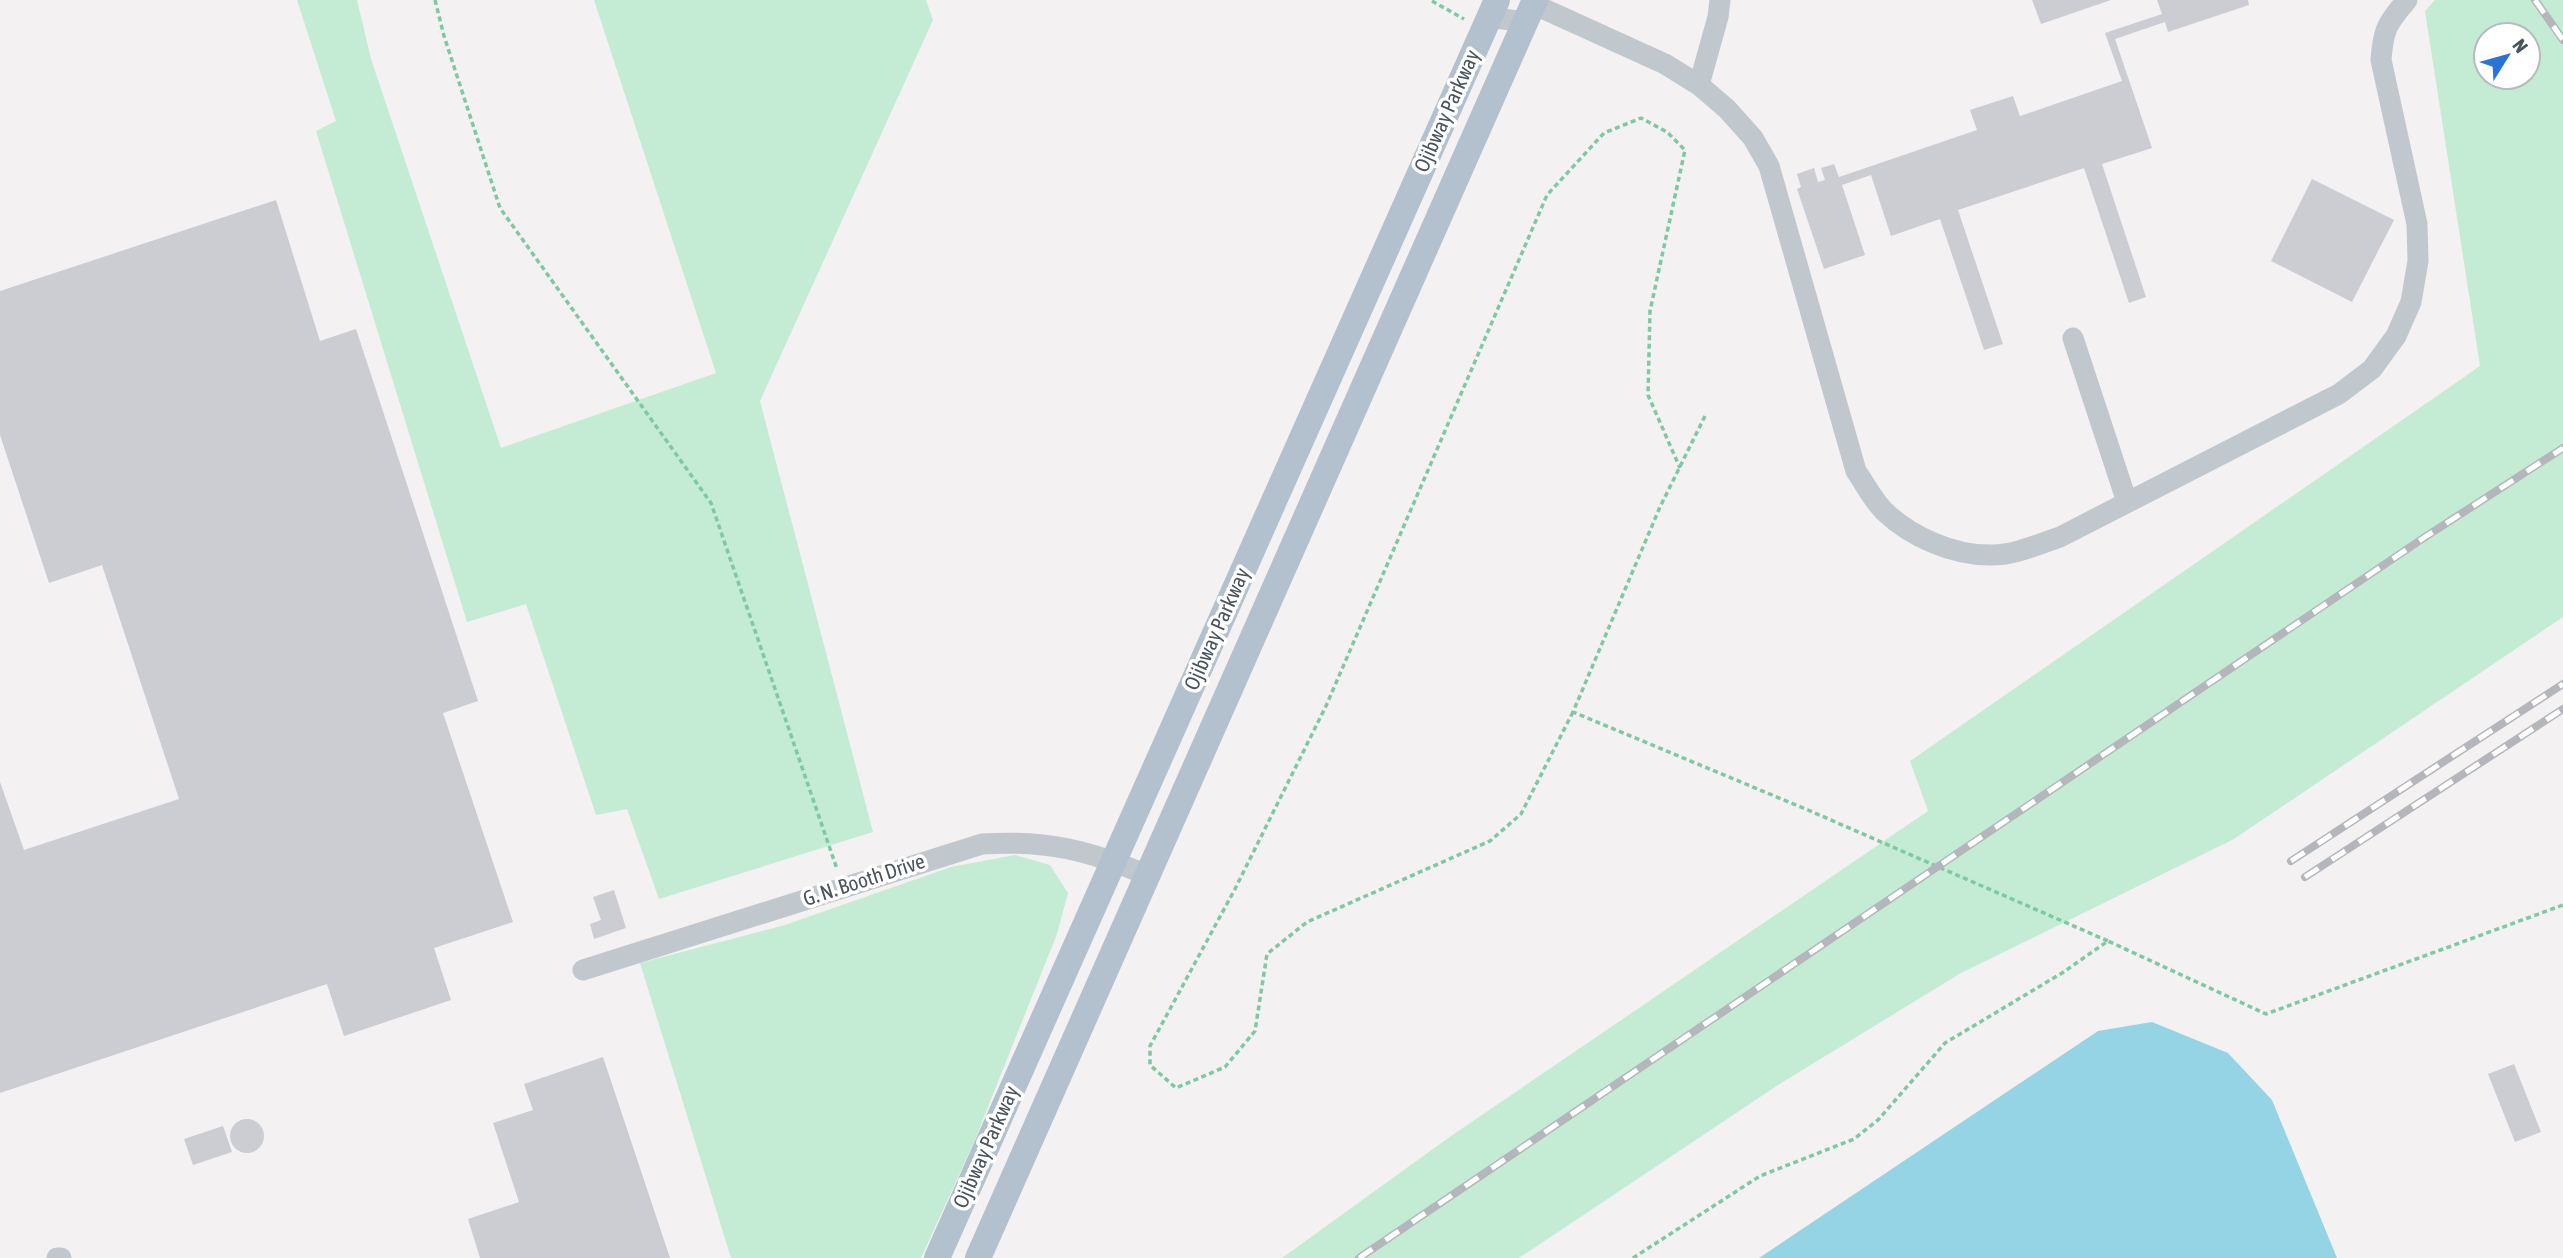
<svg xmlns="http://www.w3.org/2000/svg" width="2563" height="1258" font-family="'Asap Condensed',sans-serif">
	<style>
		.green { fill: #c4ecd4; fill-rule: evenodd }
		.water { fill: #95d4e5 }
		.building { fill: #cbcdd3 }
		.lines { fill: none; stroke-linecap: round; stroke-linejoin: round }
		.path { stroke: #7fc8a4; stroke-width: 3.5; stroke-dasharray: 5 3.5; stroke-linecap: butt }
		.minor { stroke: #c0c8ce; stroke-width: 21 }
		.major { stroke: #b3c0cd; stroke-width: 26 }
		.rail-casing { stroke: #b4b6bb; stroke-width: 8 }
		.rail { stroke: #fff; stroke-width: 5; stroke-dasharray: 16; stroke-linecap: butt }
		.labels { text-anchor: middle; stroke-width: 7; stroke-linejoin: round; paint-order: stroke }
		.street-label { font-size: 21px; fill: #4a545d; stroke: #fff }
	</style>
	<rect width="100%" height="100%" fill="#f3f1f1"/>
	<!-- green -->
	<g class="green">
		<polygon points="297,0 357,0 371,59 501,448 716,373 594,0 926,0 933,20 760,401 873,832 659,899 627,809 596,815 526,604 467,622 316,131 336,121"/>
		<path d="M2435,0H2563V617L2234,839L1961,973L1778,1085L1519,1258H1282L1451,1136L1928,811L1910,761L2480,366L2425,11ZM2486,35H2528V77H2486Z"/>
		<polygon points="1015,855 1050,865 1068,893 1057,934 974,1142 921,1258 731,1258 640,963 785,925 951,867"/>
	</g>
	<!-- water -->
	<polygon class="water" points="2152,1022 2228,1053 2272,1100 2337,1258 1759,1258 2098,1031"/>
	<!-- building -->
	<g class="building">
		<polygon points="2032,0 2111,0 2041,24"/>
		<polygon points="2157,0 2248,0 2249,5 2168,32 2165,22 2115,39 2152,148 2102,164 2146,297 2129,303 2084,168 1958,210 2003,344 1984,350 1940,219 1891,236 1871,175 1842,185 1865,255 1824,269 1797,189 1801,187 1797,174 1814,168 1818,182 1825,180 1821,168 1834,164 1839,177 1977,130 1970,110 2013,96 2020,116 2122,81 2105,33 2162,14"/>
		<polygon points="2312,179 2394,220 2352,302 2271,261"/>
		<polygon points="276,200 320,341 356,329 478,701 443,713 513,922 434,948 451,1000 344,1036 327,984 0,1093 0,782 24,850 179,799 102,565 49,583 0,435 0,291"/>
		<polygon points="614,890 626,928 594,939 590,924 601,920 593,897"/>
		<polygon points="603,1057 670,1258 480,1258 468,1219 519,1202 493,1123 533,1110 524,1084"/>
		<polygon points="2514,1064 2541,1132 2515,1142 2488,1074"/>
		<circle cx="247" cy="1136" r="17"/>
		<polygon points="223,1126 232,1152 193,1165 184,1139"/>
	</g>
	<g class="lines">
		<!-- path -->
		<g class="path">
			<polyline points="435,0 444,36 500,208 711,503 837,869"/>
			<polyline points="1432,1 1464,19"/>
			<polyline points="1705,416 1660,507 1573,712 1808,810 2108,941"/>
			<polyline points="1573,712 1521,814 1490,841 1307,922 1267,954 1255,1031 1225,1067 1176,1088 1150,1065 1150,1046 1235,889 1326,706 1547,195 1604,133 1641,118 1667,132 1685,150 1650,311 1648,395 1680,468"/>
			<polyline points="1633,1258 1760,1176 1854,1139 1878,1120 1945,1043 2062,973 2108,941 2266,1014 2563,905"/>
		</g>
		<!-- minor -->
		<g class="minor">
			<path d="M1533,4L1665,64L1699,85L1727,109L1753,138L1769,166L1856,471C1865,484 1873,500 1884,511C1911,537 1954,556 1992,555C2015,555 2039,544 2060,537L2339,394L2372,369L2396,336L2411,302L2418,261L2417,224L2381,60C2383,30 2387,23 2407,0"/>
			<polyline points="1489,17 1525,22"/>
			<polyline points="1699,85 1718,17 1720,0"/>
			<polyline points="2073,338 2127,502"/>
			<path d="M583,970L982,844C1047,840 1089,850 1149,876"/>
			<polyline points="57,1258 61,1258"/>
		</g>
		<!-- major -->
		<g class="major">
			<polyline points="937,1258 1497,0"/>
			<polyline points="978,1258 1535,0"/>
		</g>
		<!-- rail casing -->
		<g class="rail-casing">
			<g id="rail">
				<polyline points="2535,0 2563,40"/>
				<polyline points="2291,861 2563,684"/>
				<polyline points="2305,877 2563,709"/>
				<polyline points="1359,1258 2425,537 2563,448"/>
			</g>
		</g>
		<!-- rail -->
		<use href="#rail" class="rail"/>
	</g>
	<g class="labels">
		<!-- street labels -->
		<g class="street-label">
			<text transform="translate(1447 111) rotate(-66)" y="7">Ojibway Parkway</text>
			<text transform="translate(1217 629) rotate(-66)" y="7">Ojibway Parkway</text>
			<text transform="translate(864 880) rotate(-18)" y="7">G. N. Booth Drive</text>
			<text transform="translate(986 1147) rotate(-66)" y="7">Ojibway Parkway</text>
		</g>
	</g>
	<!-- north arrow -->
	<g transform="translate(2507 56) rotate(53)"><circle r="33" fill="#ffffff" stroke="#b7bbbe" stroke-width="2"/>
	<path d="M0-5L12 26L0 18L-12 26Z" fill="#2974d6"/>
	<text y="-10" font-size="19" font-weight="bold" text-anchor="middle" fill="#4a545d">N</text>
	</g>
</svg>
